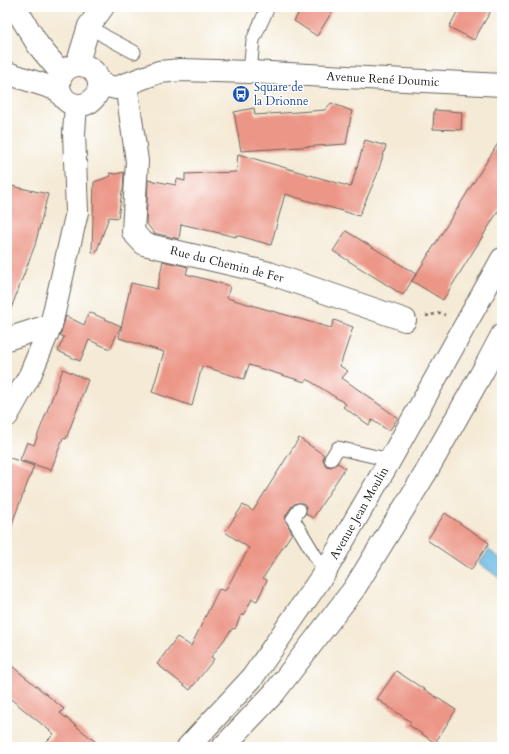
<svg xmlns="http://www.w3.org/2000/svg" width="509" height="754" font-family="Cardo,serif">
	<style>
		.water { fill: #67b9e3; stroke: #426a80 }
		.building { fill: #ec9687 }
		.lines { fill: none; stroke-linecap: round; stroke-linejoin: round }
		.service-casing { stroke: #68645d; stroke-width: 15 }
		.minor-casing { stroke: #68645d; stroke-width: 24 }
		.secondary-casing { stroke: #68645d; stroke-width: 24 }
		.path { stroke: #68645d; stroke-width: 2.5; stroke-dasharray: 3 3; stroke-linecap: butt }
		.service { stroke: #fff; stroke-width: 13 }
		.minor { stroke: #fff; stroke-width: 22 }
		.secondary { stroke: #fff; stroke-width: 22 }
		.labels { text-anchor: middle; stroke-width: 3; stroke-linejoin: round; paint-order: stroke }
		.street-label { font-size: 12px; fill: #1c1c1c; stroke: #fff }
		.transit-label { font-size: 12px; fill: #164399; stroke: #fff; text-anchor: start }
	</style>
	<rect width="100%" height="100%" fill="#fff"/>
	<filter id="ink" filterUnits="userSpaceOnUse"><feTurbulence type="fractalNoise" baseFrequency=".025" numOctaves="2"/><feDisplacementMap in="SourceGraphic" scale="8" xChannelSelector="R" yChannelSelector="G"/><feConvolveMatrix kernelMatrix="1 2 1 2 8 2 1 2 1" color-interpolation-filters="sRGB"/></filter>
	<filter id="wash" filterUnits="userSpaceOnUse"><feTurbulence type="fractalNoise" baseFrequency=".012" numOctaves="4" result="noise"/><feDisplacementMap in="SourceGraphic" scale="16" xChannelSelector="R" yChannelSelector="G"/><feGaussianBlur stdDeviation="0.9" result="paint"/><feColorMatrix in="noise" values="0 0 0 0 0 0 0 0 0 0 0 0 0 0 0 0 0 1.4 0 .05"/><feComposite in="paint" operator="in"/></filter>
	<g filter="url(#wash)">
		<rect width="100%" height="100%" fill="#f4ead5"/>
		<!-- water -->
		<polygon class="water" points="489,550 502,560 502,580 479,563"/>
		<g id="blocks">
			<!-- building -->
			<g class="building">
				<polygon points="302,7 335,7 317,36 294,21"/>
				<polygon points="460,7 493,7 474,40 449,27"/>
				<polygon points="331,103 352,111 346,144 241,151 234,112 254,108 255,115 325,110"/>
				<polygon points="434,110 462,112 461,130 433,129"/>
				<polygon points="502,137 502,205 443,300 412,281"/>
				<polygon points="365,140 386,146 377,175 359,216 285,194 271,245 236,235 236,237 181,224 179,239 154,233 146,223 148,180 176,185 177,179 185,181 185,174 236,172 238,154 351,187"/>
				<polygon points="124,172 123,192 122,191 118,218 109,217 96,253 92,252 94,182 111,176 109,173 116,174"/>
				<polygon points="7,185 48,194 35,245 9,314 7,314"/>
				<polygon points="346,231 416,274 403,295 333,251"/>
				<polygon points="163,261 188,267 186,274 230,286 227,298 331,328 334,320 353,327 340,366 348,371 342,378 398,418 389,431 372,420 369,425 343,407 346,404 307,379 305,382 249,365 244,379 202,366 192,406 152,392 164,352 119,338 131,283 157,289"/>
				<polygon points="89,312 121,326 110,349 89,340 80,361 58,351 64,337 60,335 66,316 84,325"/>
				<polygon points="63,369 88,380 66,439 63,438 51,470 20,460 27,442 34,445"/>
				<polygon points="299,438 324,455 323,459 326,466 331,467 338,463 345,468 313,518 306,514 306,507 303,503 296,503 292,506 286,515 285,519 292,533 263,578 267,580 257,601 252,599 244,615 241,615 235,629 233,628 211,657 214,659 190,690 157,664 177,637 191,646 219,589 225,591 249,548 225,532 243,505 253,511"/>
				<polygon points="7,457 34,466 9,531 7,531"/>
				<polygon points="445,513 489,543 471,570 427,540"/>
				<polygon points="7,662 64,709 60,713 102,747 41,747 54,734 7,696"/>
				<polygon points="396,671 456,710 435,743 409,725 411,722 377,699"/>
			</g>
		</g>
	</g>
	<g filter="url(#ink)">
		<use href="#blocks" fill-opacity="0" stroke="#68645d" stroke-width="1"/>
		<g class="lines">
			<!-- service casing -->
			<g class="service-casing">
				<g id="service">
					<polyline points="89,26 106,37 134,52"/>
					<polyline points="250,72 253,40 268,7"/>
					<polyline points="331,459 338,448 390,460"/>
					<polyline points="299,510 293,519 325,572"/>
				</g>
			</g>
			<!-- minor casing -->
			<g class="minor-casing">
				<g id="minor">
					<polyline points="15,7 38,45 62,74"/>
					<polyline points="77,65 89,26 103,7"/>
					<circle cx="79" cy="85" r="20"/>
					<polyline points="7,73 59,90"/>
					<polyline points="99,84 116,88 159,72 181,70 250,72 502,85"/>
					<polyline points="126,84 137,161 133,232 144,244 269,273 405,320"/>
					<polyline points="7,339 51,325"/>
					<polyline points="7,416 30,375 51,325 77,212 74,133 76,105"/>
				</g>
			</g>
			<!-- secondary casing -->
			<g class="secondary-casing">
				<g id="secondary">
					<polyline points="188,747 252,678 325,572 390,460 502,259"/>
					<polyline points="223,747 274,693 354,589 425,474 484,369 502,335"/>
				</g>
			</g>
			<!-- path -->
			<polyline class="path" points="426,316 440,313 445,315"/>
			<!-- service -->
			<use href="#service" class="service"/>
			<!-- minor -->
			<use href="#minor" class="minor"/>
			<!-- secondary -->
			<use href="#secondary" class="secondary"/>
		</g>
	</g>
	<!-- icons -->
	<defs>
		<g id="bus-disc" transform="scale(0.9)"><circle r="9.5" fill="#1a4fb4" stroke="#fff"/><path d="M-5-6H5V4H4V6H2V4H-2V6H-4V4H-5ZM-3.5-4V0h7V-4ZM-3.5 1.2v1.5H-2V1.2ZM2 1.2v1.5H3.5V1.2Z" fill="#fff"/></g>
	</defs>
	<g fill-rule="evenodd">
		<use href="#bus-disc" x="241" y="94"/>
	</g>
	<g class="labels">
		<!-- street labels -->
		<g class="street-label">
			<text transform="translate(383 79) rotate(3)" y="4">Avenue René Doumic</text>
			<text transform="translate(227 264) rotate(14)" y="4">Rue du Chemin de Fer</text>
			<text transform="translate(359 513) rotate(-60)" y="4">Avenue Jean Moulin</text>
		</g>
		<!-- transit labels -->
		<g class="transit-label">
			<text x="254" y="91">Square de<tspan x="254" dy="14">la Drionne</tspan></text>
		</g>
	</g>
	<!-- margin -->
	<rect width="509" height="754" fill="none" stroke="#fff" stroke-width="24"/>
</svg>
